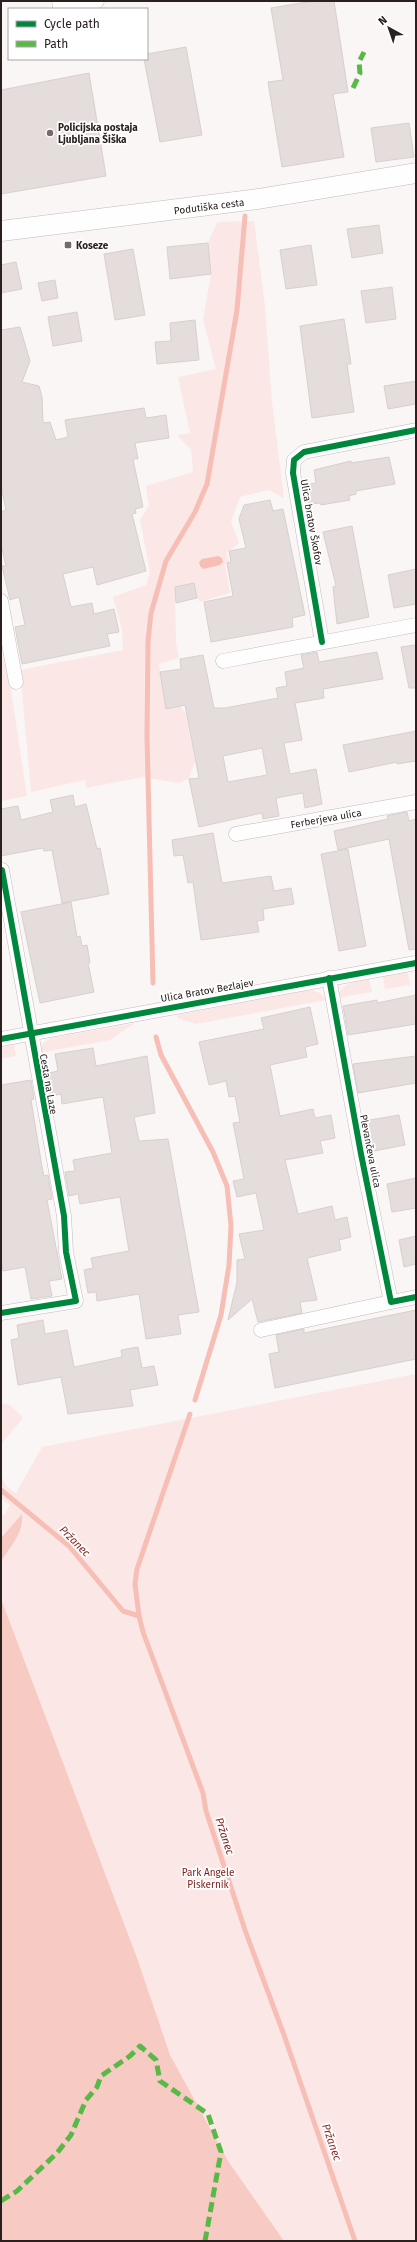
<svg xmlns="http://www.w3.org/2000/svg" width="417" height="2242" font-family="'Fira Sans',sans-serif">
	<style>
		.green { fill: #fbe8e6 }
		.forest { fill: #f8cac4 }
		.water { fill: #f7beb6 }
		.lines { fill: none; stroke-linecap: round; stroke-linejoin: round }
		.stream { stroke: #f7beb6; stroke-width: 5 }
		.building { fill: #e5dddc; stroke: #d7d0ce; fill-rule: evenodd }
		.street-casing { stroke: #c2bbba; stroke-width: 15 }
		.secondary-casing { stroke: #c2bbba; stroke-width: 21 }
		.street { stroke: #fefefe; stroke-width: 14 }
		.secondary { stroke: #fefefe; stroke-width: 20 }
		.quiet { stroke: #58b947; stroke-width: 5; stroke-dasharray: 10 5; stroke-linecap: butt }
		.cycleway-casing { stroke: #fff; stroke-width: 8 }
		.cycleway { stroke: #00873e; stroke-width: 6 }
		.poi-dot { fill: #736b69; stroke: #fff; stroke-width: 1.5 }
		.labels { text-anchor: middle; stroke-width: 3.5; stroke-linejoin: round; paint-order: stroke }
		.poi-label { font-size: 10px; font-weight: bold; fill: #2a201e; stroke: #fff; text-anchor: start }
		.street-label { font-size: 10px; fill: #2a201e; stroke: #fff }
		.park-label { font-size: 10px; fill: #791d19; stroke: #fff }
		.water-label { font-size: 11px; font-style: italic; fill: #842822; stroke: #fff }
	</style>
	<rect width="100%" height="100%" fill="#faf6f5"/>
	<!-- green -->
	<g class="green">
		<polygon points="254,221 265,306 272,402 284,498 268,490 240,497 231,521 239,543 226,553 229,561 225,564 230,593 200,602 197,598 194,583 175,587 176,643 179,658 159,664 166,708 180,706 186,714 195,761 189,779 179,783 143,777 86,788 85,780 31,792 20,670 123,650 122,630 113,597 146,585 150,572 140,520 149,506 146,486 193,472 191,450 177,435 190,433 178,377 216,369 203,319 211,274 208,243 217,222"/>
		<polygon points="1,650 11,690 27,796 1,801"/>
		<polygon points="408,972 410,985 385,989 383,977"/>
		<path d="M369,979L372,992L337,998C341,982 356,982 369,979Z"/>
		<polygon points="310,990 320,993 326,1000 196,1024 177,1018 177,1015"/>
		<polygon points="135,1023 110,1040 39,1053 42,1044 51,1038"/>
		<polygon points="14,1045 16,1056 1,1059 1,1047"/>
		<polygon points="416,1374 416,2241 1,2241 1,1513 4,1515 10,1505 1,1498 1,1474 6,1486 16,1493 42,1447"/>
		<polygon points="1,1403 10,1405 23,1418 1,1444"/>
	</g>
	<!-- forest -->
	<g class="forest">
		<path d="M22,1514C24,1532 11,1546 1,1561V1538Z"/>
		<polygon points="1,1599 137,1958 170,2055 228,2161 284,2241 1,2241"/>
	</g>
	<!-- water -->
	<polygon class="water" points="218,556 222,558 223,562 220,565 203,569 200,566 199,562 202,559"/>
	<g class="lines">
		<!-- stream -->
		<g class="stream">
			<polyline points="153,983 147,737 148,641 151,613 166,561 195,512 207,484 237,310 245,216"/>
			<polyline points="156,1037 161,1055 213,1152 227,1186 231,1226 229,1265 221,1315 195,1400"/>
			<polyline points="1,1490 69,1546 123,1611 139,1616 143,1632 203,1793 206,1811 246,1933 284,2035 355,2241"/>
			<polyline points="139,1616 135,1584 137,1569 190,1414"/>
		</g>
	</g>
	<!-- building -->
	<g class="building">
		<polygon points="313,1 334,1 348,92 333,94 344,157 282,167 268,82 283,80 271,8"/>
		<polygon points="186,47 202,135 160,142 144,59 147,59 147,54"/>
		<polygon points="89,73 106,176 1,194 1,90"/>
		<polygon points="409,123 414,157 376,162 371,128"/>
		<polygon points="379,225 383,253 352,258 347,229"/>
		<polygon points="208,243 211,274 170,279 167,247"/>
		<polygon points="311,245 317,285 286,289 280,250"/>
		<polygon points="133,249 145,315 115,320 104,254"/>
		<polygon points="16,262 22,289 1,293 1,265"/>
		<polygon points="55,280 58,298 42,301 38,283"/>
		<polygon points="392,287 396,319 366,323 361,291"/>
		<polygon points="77,312 82,341 53,346 48,317"/>
		<polygon points="344,319 351,364 347,364 354,412 312,418 300,326"/>
		<polygon points="195,320 199,360 157,364 155,342 171,341 170,323"/>
		<polygon points="20,327 30,361 22,382 39,386 42,397 43,423 50,422 56,440 68,437 65,420 144,408 146,418 166,415 169,438 135,443 138,459 133,459 143,507 135,509 136,513 132,514 146,571 97,585 93,567 63,574 71,607 92,603 94,614 114,609 119,632 107,634 110,646 22,664 15,627 25,625 19,597 10,600 2,566 6,566 1,544 1,512 6,510 1,486 1,330"/>
		<polygon points="416,381 416,404 388,409 384,386"/>
		<polygon points="389,457 395,484 356,491 356,494 349,496 350,500 321,505 320,503 309,504 305,485 316,483 314,470 351,461 351,463"/>
		<polygon points="270,500 273,511 283,509 305,615 292,618 293,627 211,642 204,602 233,596 227,563 231,562 229,551 246,548 239,519 244,505"/>
		<polygon points="352,526 369,617 337,624 333,587 336,586 323,532"/>
		<polygon points="416,569 416,604 394,608 388,575"/>
		<polygon points="194,583 197,598 176,603 175,587"/>
		<polygon points="416,645 416,688 409,688 401,647"/>
		<path d="M317,652L319,662L377,652L383,679L323,689L324,698L295,703L302,740L284,743L290,774L316,769L322,804L305,808L303,793L276,798L279,816L263,819L262,813L199,827L189,779L199,778L185,705L166,709L160,672L181,669L180,659L203,655L214,708H225L278,698L276,688L287,686L285,672L304,668L301,655ZM262,748L267,775L228,782L223,756Z"/>
		<polygon points="416,731 416,761 397,764 397,762 349,772 343,745"/>
		<polygon points="73,795 75,807 86,804 97,849 100,848 109,894 62,903 52,850 44,851 43,848 1,856 1,809 18,806 21,820 53,812 50,800"/>
		<polygon points="407,812 409,821 416,819 416,949 409,950 389,839 338,850 334,831 388,819 387,816"/>
		<polygon points="213,833 222,883 271,876 274,891 291,888 294,904 263,909 264,920 257,921 259,932 201,940 193,882 188,883 183,855 174,856 172,840"/>
		<polygon points="348,849 366,946 339,951 321,854"/>
		<polygon points="71,902 77,937 80,936 82,946 87,945 90,963 88,963 94,992 40,1003 21,912"/>
		<polygon points="416,995 416,1024 348,1035 343,1006 377,1000 377,1003"/>
		<polygon points="310,1007 318,1044 305,1047 307,1057 270,1065 280,1116 313,1109 315,1118 331,1115 335,1138 320,1141 323,1153 285,1160 298,1214 332,1206 335,1220 347,1217 351,1237 339,1240 341,1250 307,1258 317,1300 300,1302 302,1313 258,1322 252,1299 228,1320 237,1282 237,1260 245,1259 239,1234 264,1230 256,1193 237,1197 233,1181 244,1179 233,1123 240,1122 235,1096 229,1097 226,1081 209,1085 199,1042 264,1029 261,1018"/>
		<polygon points="93,1048 96,1066 147,1056 155,1113 134,1117 139,1141 168,1139 199,1312 178,1315 181,1334 146,1339 139,1294 97,1301 96,1292 88,1293 84,1270 93,1268 91,1258 129,1251 120,1197 80,1204 78,1194 69,1196 65,1172 75,1171 73,1160 112,1153 103,1097 62,1104 61,1094 51,1096 48,1077 50,1077 49,1073 58,1071 55,1054"/>
		<polygon points="416,1056 416,1083 358,1093 353,1064"/>
		<polygon points="31,1080 34,1099 31,1100 42,1167 44,1176 48,1175 52,1199 47,1200 62,1279 49,1281 52,1296 31,1299 25,1267 3,1271 1,1259 1,1085"/>
		<polygon points="399,1115 405,1145 369,1152 364,1121"/>
		<polygon points="416,1178 416,1208 392,1212 387,1184"/>
		<polygon points="416,1236 416,1264 404,1267 399,1240"/>
		<polygon points="416,1310 416,1359 275,1388 269,1354 279,1352 276,1335 304,1329 304,1333"/>
		<polygon points="43,1320 45,1334 67,1330 74,1367 122,1357 121,1350 138,1347 142,1368 154,1366 158,1385 130,1390 133,1406 68,1414 61,1377 18,1385 11,1340 19,1338 17,1325"/>
	</g>
	<g class="lines">
		<!-- street casing -->
		<g class="street-casing">
			<g id="street">
				<polyline points="59,1 60,8 97,1"/>
				<polyline points="1,601 16,682"/>
				<polyline points="322,642 293,473 294,460 304,452 416,430"/>
				<polyline points="223,661 416,625"/>
				<polyline points="236,834 416,802"/>
				<polyline points="329,978 361,1154 391,1302 416,1297"/>
				<polyline points="1,1039 416,963"/>
				<polyline points="1,1313 76,1301 66,1252 64,1216 2,870"/>
				<polyline points="261,1330 391,1302"/>
			</g>
		</g>
		<!-- secondary casing -->
		<g class="secondary-casing">
			<polyline id="secondary" points="1,231 258,199 416,173"/>
		</g>
		<!-- street -->
		<use href="#street" class="street"/>
		<!-- secondary -->
		<use href="#secondary" class="secondary"/>
		<!-- quiet -->
		<g class="quiet">
			<polyline points="353,88 360,73 359,62 364,52"/>
			<polyline points="1,2201 17,2191 57,2153 71,2135 86,2100 97,2087 101,2076 130,2056 140,2046 156,2060 160,2081 208,2114 221,2152 205,2241"/>
		</g>
		<!-- cycleway casing -->
		<g class="cycleway-casing">
			<g id="cycleway">
				<polyline points="322,642 293,473 294,460 304,452 416,430"/>
				<polyline points="329,978 361,1154 391,1302 416,1297"/>
				<polyline points="1,1039 416,963"/>
				<polyline points="1,1313 76,1301 66,1252 64,1216 2,870"/>
			</g>
		</g>
		<!-- cycleway -->
		<use href="#cycleway" class="cycleway"/>
	</g>
	<!-- markers -->
	<g class="poi-dot">
		<circle cx="50" cy="133" r="4"/>
		<rect x="64" y="241" width="8" height="8" rx="2"/>
	</g>
	<g class="labels">
		<!-- poi labels -->
		<g class="poi-label">
			<text x="58" y="131">Policijska postaja<tspan x="58" dy="12">Ljubljana Šiška</tspan></text>
			<text x="76" y="249">Koseze</text>
		</g>
		<!-- street labels -->
		<g class="street-label">
			<text transform="translate(209 206) rotate(-7)" y="4">Podutiška cesta</text>
			<text transform="translate(312 522) rotate(80)" y="4">Ulica bratov Škofov</text>
			<text transform="translate(326 818) rotate(-10)" y="4">Ferberjeva ulica</text>
			<text transform="translate(207 990) rotate(-10)" y="4">Ulica Bratov Bezlajev</text>
			<text transform="translate(49 1084) rotate(80)" y="4">Cesta na Laze</text>
			<text transform="translate(371 1151) rotate(79)" y="4">Plevančeva ulica</text>
		</g>
		<!-- park labels -->
		<g class="park-label">
			<text x="208" y="1876">Park Angele<tspan x="208" dy="12">Piskernik</tspan></text>
		</g>
		<!-- water labels -->
		<g class="water-label">
			<text transform="translate(75 1541) rotate(45)" y="4">Pržanec</text>
			<text transform="translate(225 1836) rotate(72)" y="4">Pržanec</text>
			<text transform="translate(332 2142) rotate(71)" y="4">Pržanec</text>
		</g>
	</g>
	<!-- border -->
	<rect width="417" height="2242" fill="none" stroke="#2a201e" stroke-width="4"/>
	<!-- legend -->
	<rect x="8" y="8" width="140" height="52" fill="#ffffff" stroke="#aaa6a5"/>
	<rect x="16" y="21" width="20" height="6" fill="#00873e" stroke="#aaa6a5"/>
	<text x="44" y="28" font-size="12" fill="#2a201e">Cycle path</text>
	<rect x="16" y="41" width="20" height="6" fill="#58b947" stroke="#aaa6a5"/>
	<text x="44" y="48" font-size="12" fill="#2a201e">Path</text>
	<!-- north arrow -->
	<g transform="translate(389 28) rotate(320)" stroke="#ffffff" stroke-width="3" paint-order="stroke">
	<path d="M0-3L7 15L0 10L-7 15Z" fill="#2a201e"/>
	<text y="-6" font-size="11" font-weight="bold" text-anchor="middle" fill="#2a201e">N</text>
	</g>
</svg>
